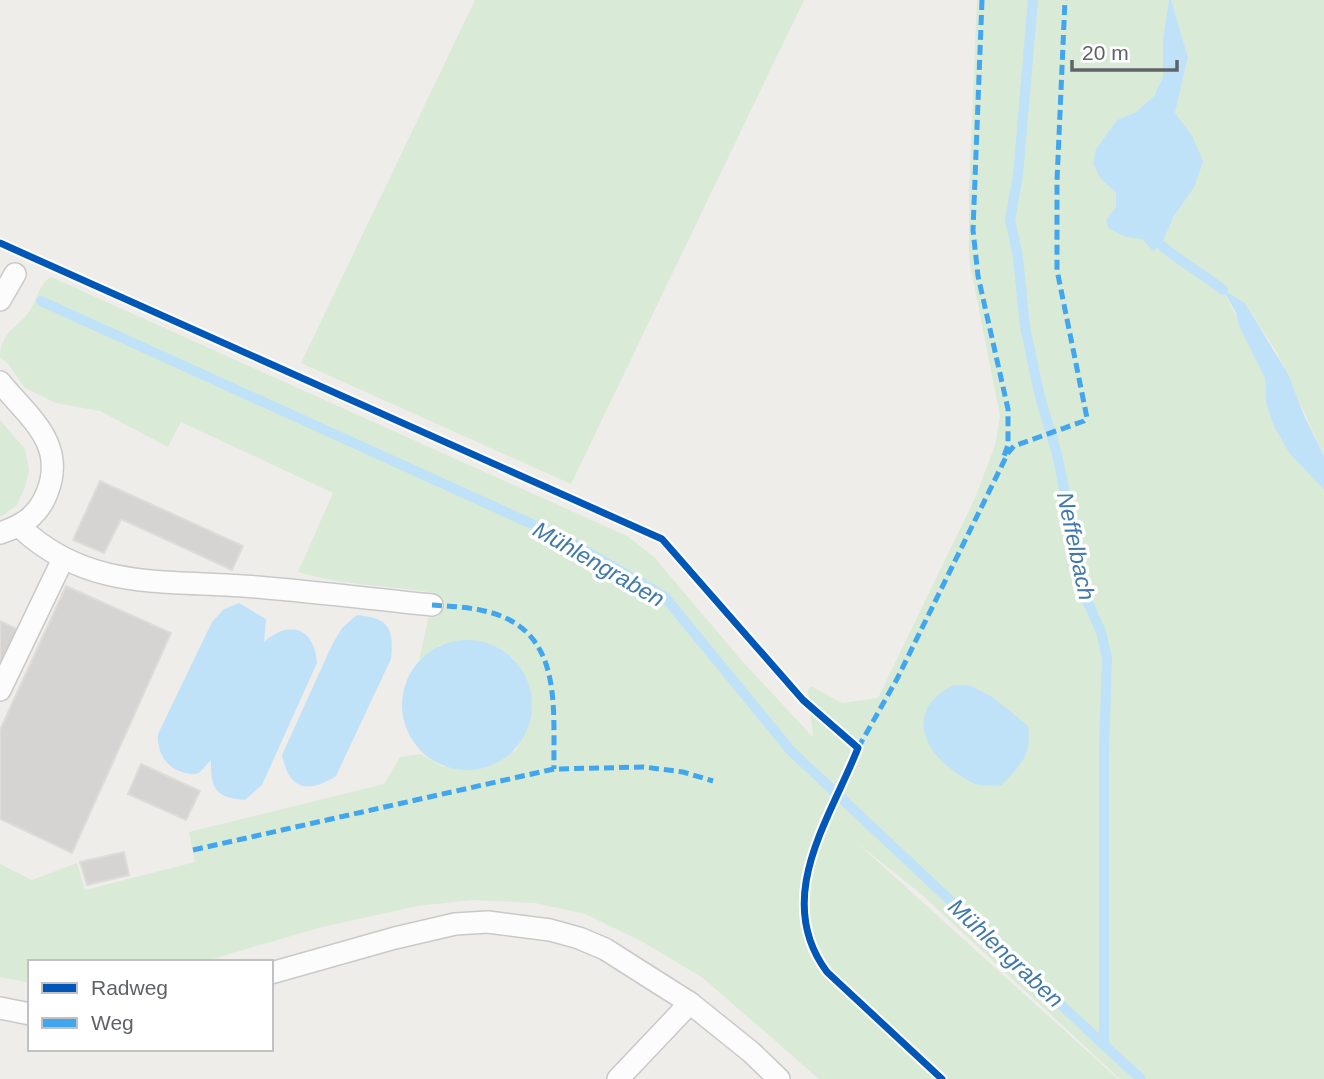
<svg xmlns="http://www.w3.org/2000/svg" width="1324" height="1079" font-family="Helvetica,sans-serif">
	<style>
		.green { fill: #d9ead6 }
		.water { fill: #bfe2f9 }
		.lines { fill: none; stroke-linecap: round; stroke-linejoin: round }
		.stream { stroke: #bfe2f9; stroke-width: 10 }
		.building { fill: #d6d4d3; stroke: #dedcd9; stroke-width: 2 }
		.service-casing { stroke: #c9c9ca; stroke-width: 24 }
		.service { stroke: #fdfcfc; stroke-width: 21 }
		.quiet { stroke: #41a6ee; stroke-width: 5; stroke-dasharray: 10 5; stroke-linecap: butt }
		.cycleway-casing { stroke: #fff; stroke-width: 11 }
		.cycleway { stroke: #0057b8; stroke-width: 7 }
		.labels { text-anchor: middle; stroke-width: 7; stroke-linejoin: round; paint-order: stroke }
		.water-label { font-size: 23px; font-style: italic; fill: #417aaa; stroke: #fff }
	</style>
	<rect width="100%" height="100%" fill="#efedea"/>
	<!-- green -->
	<g class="green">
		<polygon points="475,0 804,0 571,484 301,363"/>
		<path d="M977,0H1169L1163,38V77L1154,96L1136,112L1117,120L1096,149L1101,179L1116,193V207L1106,220L1126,237L1142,238L1161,245L1174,216L1195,186L1191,134L1175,113L1188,57L1171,0H1324V456L1277,353L1245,303L1224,292L1256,356L1265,378L1266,403L1290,454L1324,490V1079H1120L920,893L856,842L1118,1079H819L703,978L641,941L585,914L535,903L471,900L418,906L322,927L202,962H30V983L0,977V864L32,880L77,863L85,890L195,862L189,832L384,784L400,757L421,754L443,767L515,751C538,714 538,693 512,657L440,645L419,660L434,593C389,585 342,586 298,572L333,493L181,422L168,447L100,411L56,403L25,388L8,364L0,357C0,331 20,327 30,310C38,298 38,285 51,277L627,536L654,557L742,661L813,737L808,690L811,686L842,703L878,698L976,496L995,445L1000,416L969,259V190Z"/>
		<polygon points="0,420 25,449 29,470 25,487 17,505 2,516 0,516"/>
	</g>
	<!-- water -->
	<g class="water">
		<polygon points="1169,0 1171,0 1188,57 1175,113 1191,134 1203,161 1195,186 1174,216 1161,245 1153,251 1142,239 1126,237 1108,228 1106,220 1116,207 1116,193 1101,179 1093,164 1096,149 1117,120 1136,112 1154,96 1163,77 1163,38"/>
		<polygon points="1223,290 1245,303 1288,374 1304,415 1324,456 1324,490 1290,454 1274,426 1266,403 1265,378 1239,326 1236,313"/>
		<path d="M239,603L266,619L264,642C290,618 315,629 317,663L262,785L245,800C216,798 210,789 211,760C207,764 202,771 198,773C194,775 190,774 186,773C167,769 157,754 158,734L212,622L224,609Z"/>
		<path d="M357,615C389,618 394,628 391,659L336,776C308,794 289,790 282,755L332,645L342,628Z"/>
		<circle cx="467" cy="705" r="65"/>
		<path d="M954,685L971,686L994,698L1028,726C1032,756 1020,765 1001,786C994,785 986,786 979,785C971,783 962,777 955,772C919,747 908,707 954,685Z"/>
	</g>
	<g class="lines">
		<!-- stream -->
		<g class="stream">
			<polyline points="1033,0 1018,175 1010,220 1018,257 1025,327 1040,397 1057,454 1086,598 1101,632 1107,658 1104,748 1104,1045 1141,1079"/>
			<path d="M1161,245C1181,262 1203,274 1223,290"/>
			<polyline points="41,301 567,540 664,596 791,751 1104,1045"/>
		</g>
	</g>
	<!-- building -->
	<g class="building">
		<polygon points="100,481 243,546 232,570 121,519 104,553 73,540"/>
		<polygon points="66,586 171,633 72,853 0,819 0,730"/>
		<polygon points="0,621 19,630 5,663 0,660"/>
		<polygon points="141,764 200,791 186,820 128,794"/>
		<polygon points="124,852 129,875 87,885 80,862"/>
	</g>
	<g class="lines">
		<!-- service casing -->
		<g class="service-casing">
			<g id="service">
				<polyline points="0,300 15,274"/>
				<path d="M0,382C28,417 67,443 47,493C38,516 22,526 0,533"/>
				<path d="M20,527C90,593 169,579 257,587C315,592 373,599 432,605"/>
				<polyline points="0,690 63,559"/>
				<polyline points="271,973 395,938 455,924 488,922 550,930 579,938 605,949 690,1003 618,1079"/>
				<polyline points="690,1003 751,1052 779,1079"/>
				<polyline points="0,1008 30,1014"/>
			</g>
		</g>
		<!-- service -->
		<use href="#service" class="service"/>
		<!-- quiet -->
		<g class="quiet">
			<polyline points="982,0 973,230 978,276 1008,409 1008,445 1004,456"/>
			<path d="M432,605C448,606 465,607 480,610C564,626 553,704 554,769"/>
			<polyline points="858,748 897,679 1008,453 1014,446 1084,421 1087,418 1057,270 1057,181 1065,0"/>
			<polyline points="193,850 554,769 644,767 683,772 713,781"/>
		</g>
		<!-- cycleway casing -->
		<g class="cycleway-casing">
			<path id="cycleway" d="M0,243L662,539L803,700L858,748C830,819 772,898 827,972L942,1079"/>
		</g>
		<!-- cycleway -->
		<use href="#cycleway" class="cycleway"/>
	</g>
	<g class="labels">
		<!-- water labels -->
		<g class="water-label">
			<text transform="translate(1076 546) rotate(78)" y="8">Neffelbach</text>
			<text transform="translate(599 564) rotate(30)" y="8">Mühlengraben</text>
			<text transform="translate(1006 953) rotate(43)" y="8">Mühlengraben</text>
		</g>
	</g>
	<!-- legend -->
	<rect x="28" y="960" width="245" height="91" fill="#ffffff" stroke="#bfc1c3" stroke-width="2"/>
	<rect x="42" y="983" width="35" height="10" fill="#0057b8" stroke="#bfc1c3" stroke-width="2"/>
	<text x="91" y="995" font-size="21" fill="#5f6368">Radweg</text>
	<rect x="42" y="1018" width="35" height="10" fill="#41a6ee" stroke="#bfc1c3" stroke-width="2"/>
	<text x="91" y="1030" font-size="21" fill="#5f6368">Weg</text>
	<!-- scale -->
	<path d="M1072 60v10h105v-10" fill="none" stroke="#5f6368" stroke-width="3.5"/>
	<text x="1082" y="60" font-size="21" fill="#5f6368" stroke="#ffffff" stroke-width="5" paint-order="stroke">20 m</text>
</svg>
